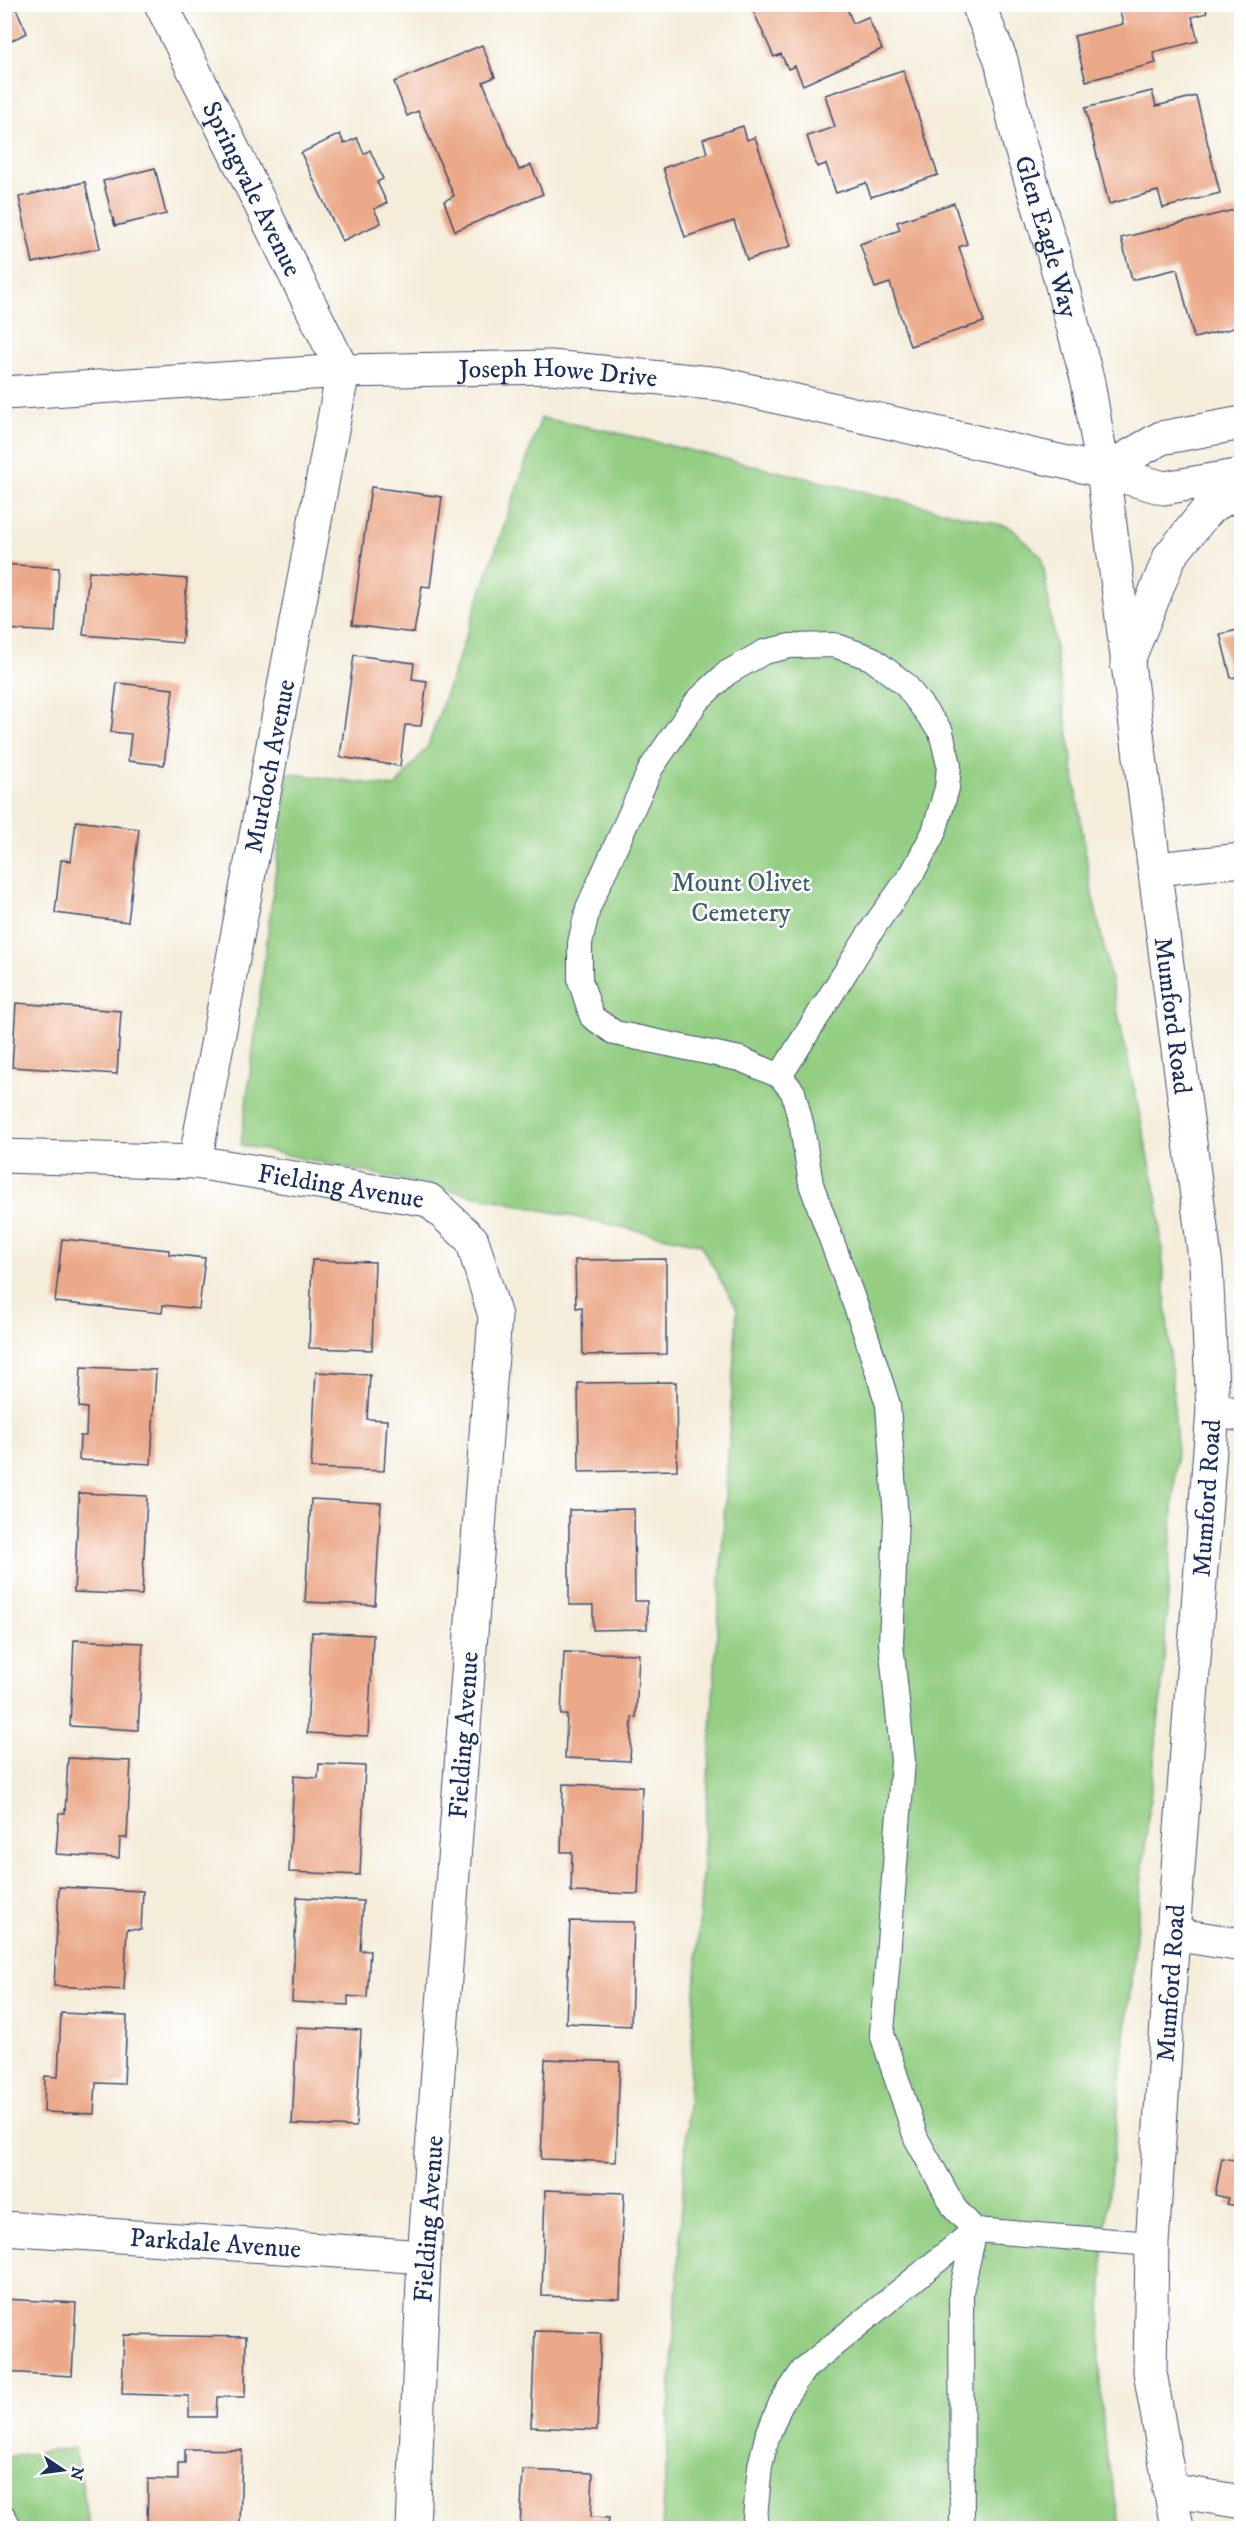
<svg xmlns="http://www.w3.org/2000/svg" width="1246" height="2533" font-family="'IM FELL DW Pica',serif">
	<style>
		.green { fill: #93ce82; stroke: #577e70; stroke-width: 1.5 }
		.building { fill: #eba989 }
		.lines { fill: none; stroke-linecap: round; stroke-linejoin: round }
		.service-casing { stroke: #3c4c71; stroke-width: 26 }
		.minor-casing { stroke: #3c4c71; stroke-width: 35 }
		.tertiary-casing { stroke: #3c4c71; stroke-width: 35 }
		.secondary-casing { stroke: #3c4c71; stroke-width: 35 }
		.service { stroke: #fff; stroke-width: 24 }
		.minor { stroke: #fff; stroke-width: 33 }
		.tertiary { stroke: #fff; stroke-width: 33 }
		.secondary { stroke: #fff; stroke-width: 33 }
		.labels { text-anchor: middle; stroke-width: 5; stroke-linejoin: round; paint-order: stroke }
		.street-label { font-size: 26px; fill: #1b2f5e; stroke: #fff }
		.park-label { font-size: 26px; fill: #3f5f69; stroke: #fff }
	</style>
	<rect width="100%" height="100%" fill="#fff"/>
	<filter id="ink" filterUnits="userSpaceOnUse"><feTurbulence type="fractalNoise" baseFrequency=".0167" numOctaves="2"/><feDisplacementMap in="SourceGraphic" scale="12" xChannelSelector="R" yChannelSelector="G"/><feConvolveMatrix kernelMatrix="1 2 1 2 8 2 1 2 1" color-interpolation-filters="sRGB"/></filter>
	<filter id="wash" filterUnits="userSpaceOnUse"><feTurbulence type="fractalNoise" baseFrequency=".008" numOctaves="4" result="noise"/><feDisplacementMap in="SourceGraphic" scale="24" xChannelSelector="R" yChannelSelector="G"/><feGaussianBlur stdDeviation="1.35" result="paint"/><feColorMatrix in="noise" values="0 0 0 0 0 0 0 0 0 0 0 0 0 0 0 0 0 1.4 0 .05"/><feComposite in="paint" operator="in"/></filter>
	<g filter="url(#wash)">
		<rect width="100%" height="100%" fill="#f4edda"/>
		<!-- green -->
		<g class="green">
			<polygon points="541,418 609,431 1010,527 1042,557 1090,883 1158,1201 1177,1445 1163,1676 1104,2240 1099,2367 1105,2448 1121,2528 662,2528 737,1309 700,1244 241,1145 288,773 395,787 428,746"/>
			<polygon points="75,2448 90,2528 5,2528 4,2457"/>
		</g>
		<g id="blocks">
			<!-- building -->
			<g class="building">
				<polygon points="4,4 14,4 27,33 4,44"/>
				<polygon points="750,4 845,4 853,23 868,17 882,49 803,85 795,66 788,69 781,54 774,57"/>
				<polygon points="1118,4 1205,4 1207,13 1192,17 1198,41 1153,52 1156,63 1086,81 1074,36 1123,24"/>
				<polygon points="482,45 495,77 483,82 519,170 531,165 543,194 455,231 444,201 454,196 418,111 407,116 394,82"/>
				<polygon points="903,70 938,175 871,197 866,183 836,193 826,164 817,167 807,136 835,127 825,95"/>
				<polygon points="1152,91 1156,106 1196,96 1220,193 1163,208 1158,191 1109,204 1085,108"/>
				<polygon points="743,126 747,140 755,137 791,246 747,260 734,221 685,237 663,168 707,153 703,139"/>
				<polygon points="340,134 344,144 357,138 364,154 370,150 383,179 377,182 387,203 374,209 381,223 342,241 301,153"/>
				<polygon points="155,168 166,214 115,226 103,181"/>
				<polygon points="85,182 100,248 33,263 19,197"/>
				<polygon points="954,203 967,244 959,247 984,322 910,346 890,283 875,288 860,244 900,230 897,222"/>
				<polygon points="1242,208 1242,326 1194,338 1177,269 1132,280 1121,238"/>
				<polygon points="371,487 442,497 430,587 422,586 414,633 352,625"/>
				<polygon points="4,564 59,568 55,632 4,629"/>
				<polygon points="89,571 187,579 182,643 83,635"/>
				<polygon points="1242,629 1242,676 1231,678 1220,634"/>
				<polygon points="354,655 414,663 412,679 427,681 421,726 405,725 400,766 340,757"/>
				<polygon points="117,683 173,689 164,765 128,761 131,734 111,732"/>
				<polygon points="76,821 139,829 128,922 55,913 61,860 71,861"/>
				<polygon points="16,1003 121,1011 117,1074 12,1067"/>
				<polygon points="62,1239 169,1250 169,1254 205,1258 199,1309 163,1305 162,1313 55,1302"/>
				<polygon points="666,1259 666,1354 583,1355 582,1307 576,1308 575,1260"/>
				<polygon points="312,1260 375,1262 372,1350 309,1348"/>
				<polygon points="81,1367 156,1370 151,1464 79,1460 80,1436 86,1436 87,1408 79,1407"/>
				<polygon points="316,1372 370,1375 367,1419 387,1420 384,1471 311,1468"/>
				<polygon points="676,1382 677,1470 579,1472 578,1383"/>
				<polygon points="79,1493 147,1496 142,1595 74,1592"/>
				<polygon points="311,1499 381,1503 375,1605 305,1602"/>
				<polygon points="634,1509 635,1601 647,1601 647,1629 593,1630 593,1605 569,1605 569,1510"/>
				<polygon points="312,1632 373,1635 368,1736 307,1733"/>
				<polygon points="74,1640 143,1643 138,1730 70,1726"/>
				<polygon points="564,1652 639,1654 636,1718 632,1717 630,1761 565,1758 567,1715 561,1715"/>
				<polygon points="68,1758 131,1761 127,1838 120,1838 119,1858 56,1854 59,1813 65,1813"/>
				<polygon points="319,1764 365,1766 360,1875 289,1872 294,1776 318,1778"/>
				<polygon points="563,1784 642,1787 638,1894 571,1892 572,1852 561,1852"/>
				<polygon points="59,1887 143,1891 141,1930 127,1929 124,1990 54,1986"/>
				<polygon points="297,1897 363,1901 360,1950 370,1951 367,1998 348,1996 348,2005 292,2002"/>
				<polygon points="570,1921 634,1922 631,2026 566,2023"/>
				<polygon points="61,2013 127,2016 124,2084 96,2083 94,2114 44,2112 45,2076 58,2077"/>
				<polygon points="297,2027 361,2030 356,2127 292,2124"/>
				<polygon points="1240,2054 1242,2054 1242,2083 1235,2082"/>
				<polygon points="545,2059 620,2062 616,2162 541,2159"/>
				<polygon points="1236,2153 1242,2154 1242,2207 1226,2204 1228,2198 1215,2195 1222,2158 1234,2160"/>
				<polygon points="545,2190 624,2193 620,2299 542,2296"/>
				<polygon points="4,2299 76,2303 72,2376 4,2372"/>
				<polygon points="535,2331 601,2333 597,2430 531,2427"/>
				<polygon points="124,2335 246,2337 245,2397 217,2397 216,2417 189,2417 189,2396 122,2394"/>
				<polygon points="185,2449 242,2450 240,2528 147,2528 148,2479 178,2480 178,2463 185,2463"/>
				<polygon points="523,2470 593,2473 591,2517 609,2518 608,2528 520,2528"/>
			</g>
		</g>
	</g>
	<g filter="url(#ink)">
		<use href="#blocks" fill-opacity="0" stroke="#3c4c71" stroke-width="1.5"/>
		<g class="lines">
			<!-- service casing -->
			<g class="service-casing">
				<g id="service">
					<polyline points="780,1076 875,925 913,872 934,832 947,788 949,765 941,732 905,684 871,658 834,645 790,646 764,652 727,673 697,701 651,768 588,908 580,943 580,980 592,1017 615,1033 740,1059 780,1076 793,1092 802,1127 811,1184 864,1329 888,1405 896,1519 891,1643 903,1761 882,2034 916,2138 955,2209 975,2230 1152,2244"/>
					<polyline points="4,2517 10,2528"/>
					<polyline points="754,2528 760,2466 767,2437 781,2403 804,2369 975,2230"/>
					<polyline points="962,2528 961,2292 975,2230"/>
				</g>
			</g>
			<!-- minor casing -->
			<g class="minor-casing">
				<g id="minor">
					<path id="s1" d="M161,4L343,371L195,1162"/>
					<path id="s2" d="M978,4L1001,60L1019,142L1053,252L1088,382L1103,471"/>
					<polyline points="1156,869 1242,860"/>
					<path id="s3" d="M4,1156L195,1162L429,1200L472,1240L495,1316L424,2257L413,2528"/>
					<polyline points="1213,1410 1242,1415"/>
					<polyline points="1173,1934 1242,1945"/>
					<path id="s4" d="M4,2228L424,2257"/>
					<polyline points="1169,2490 1242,2502"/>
				</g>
			</g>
			<!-- tertiary casing -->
			<g class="tertiary-casing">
				<g id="tertiary">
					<path id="s5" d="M1103,471L1206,1266L1213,1410L1173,1934L1152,2244L1150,2372L1177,2528"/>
				</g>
			</g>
			<!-- secondary casing -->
			<g class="secondary-casing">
				<g id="secondary">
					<path id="s6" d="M4,393L343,371L551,367L721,384L1103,471L1164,488L1242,475"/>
					<polyline points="1103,471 1161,438 1242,423"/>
					<polyline points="1127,663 1170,556 1209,508 1242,489"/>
				</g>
			</g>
			<!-- service -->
			<use href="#service" class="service"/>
			<!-- minor -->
			<use href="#minor" class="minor"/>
			<!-- tertiary -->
			<use href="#tertiary" class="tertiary"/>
			<!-- secondary -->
			<use href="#secondary" class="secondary"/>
		</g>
	</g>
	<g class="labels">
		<!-- street labels -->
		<g class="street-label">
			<text dy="9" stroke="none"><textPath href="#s1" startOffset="206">Springvale Avenue</textPath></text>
			<text dy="9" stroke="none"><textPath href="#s2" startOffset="243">Glen Eagle Way</textPath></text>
			<text dy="9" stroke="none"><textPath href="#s6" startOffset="555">Joseph Howe Drive</textPath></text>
			<text transform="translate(269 766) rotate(-79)" y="9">Murdoch Avenue</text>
			<text dy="9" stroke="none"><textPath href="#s5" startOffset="549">Mumford Road</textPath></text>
			<text dy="9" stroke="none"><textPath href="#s3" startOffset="339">Fielding Avenue</textPath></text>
			<text transform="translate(1206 1498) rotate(-86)" y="9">Mumford Road</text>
			<text transform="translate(463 1735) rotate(-86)" y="9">Fielding Avenue</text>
			<text transform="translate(1170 1983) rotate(-86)" y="9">Mumford Road</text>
			<text transform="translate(428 2219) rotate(-86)" y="9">Fielding Avenue</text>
			<text dy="9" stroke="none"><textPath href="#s4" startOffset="212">Parkdale Avenue</textPath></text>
		</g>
		<!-- park labels -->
		<g class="park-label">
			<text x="741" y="891">Mount Olivet<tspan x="741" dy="30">Cemetery</tspan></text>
		</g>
	</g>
	<!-- margin -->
	<rect width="1246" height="2533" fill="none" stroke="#fff" stroke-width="24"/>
	<!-- north arrow -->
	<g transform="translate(63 2470) rotate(103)" stroke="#ffffff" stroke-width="4.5" paint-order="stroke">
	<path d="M0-4.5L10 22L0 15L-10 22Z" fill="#1b2f5e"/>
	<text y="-9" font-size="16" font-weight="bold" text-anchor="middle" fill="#1b2f5e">N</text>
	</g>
</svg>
